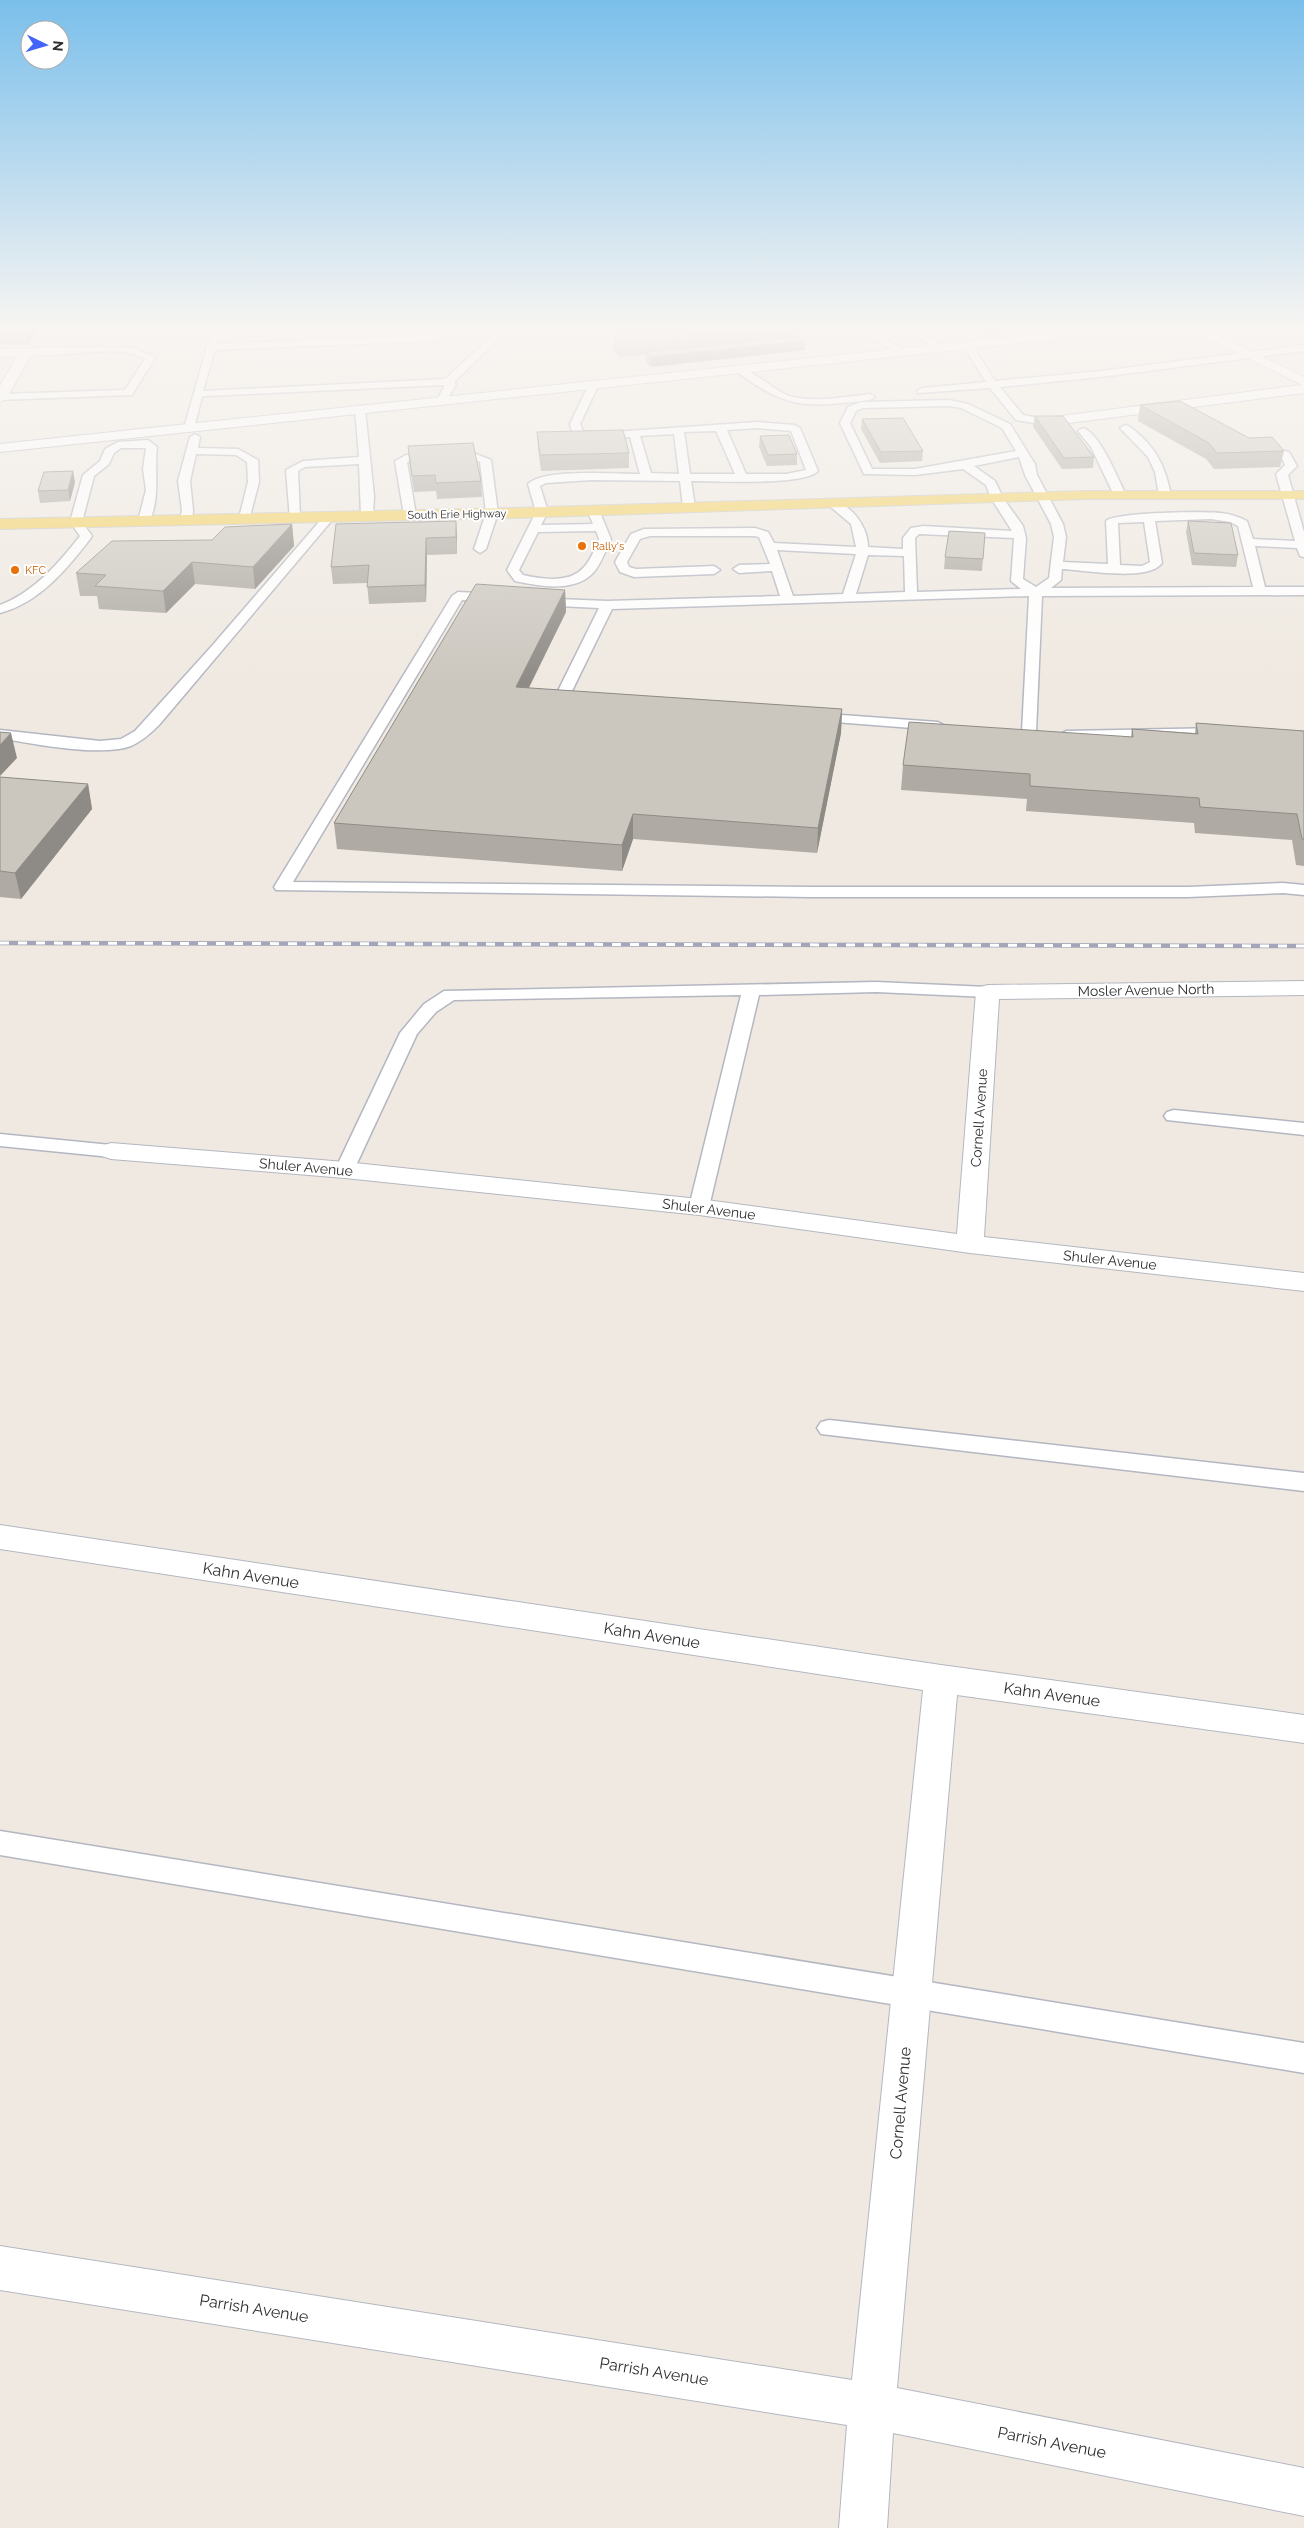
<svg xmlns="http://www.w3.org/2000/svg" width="1304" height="2528" font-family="Raleway,sans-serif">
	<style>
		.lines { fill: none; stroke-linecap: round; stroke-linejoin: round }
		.service-casing { stroke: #b4b7c1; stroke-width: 3 }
		.minor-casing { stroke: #b4b7c1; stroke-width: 2 }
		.tertiary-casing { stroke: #b4b7c1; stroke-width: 2 }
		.primary-casing { stroke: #c9c9c9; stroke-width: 2 }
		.service { fill: #fff; fill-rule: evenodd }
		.minor { fill: #fff; fill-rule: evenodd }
		.tertiary { fill: #fff; fill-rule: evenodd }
		.primary { fill: #f2d163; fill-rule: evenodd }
		.rail-casing { stroke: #a3a6b8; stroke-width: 4.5 }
		.rail { stroke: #fff; stroke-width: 3; stroke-dasharray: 9; stroke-linecap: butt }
		.wall { fill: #afaba4 }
		.shaded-wall { fill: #8e8b86 }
		.building { fill: #cbc7bf; stroke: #8e8b86 }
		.food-dot { fill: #e8710a; stroke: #fff; stroke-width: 2 }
		.labels { text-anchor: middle; stroke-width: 4; stroke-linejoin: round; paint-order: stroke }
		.far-street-label { font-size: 11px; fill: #2e2e2e; stroke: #fff }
		.far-food-label { font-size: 11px; fill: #c56008; stroke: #fff; text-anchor: start }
		.street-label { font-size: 14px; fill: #2e2e2e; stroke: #fff }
		.near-street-label { font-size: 16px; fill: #2e2e2e; stroke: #fff }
	</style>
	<rect width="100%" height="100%" fill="#efe9e1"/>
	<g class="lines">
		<!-- service casing -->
		<g class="service-casing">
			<g id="service">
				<polygon points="212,329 221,329 216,344 433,335 462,329 478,329 433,341 215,350 203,391 445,379 493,335 496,329 505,329 500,338 454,382 456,384 446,402 437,400 445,385 206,396 202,397 194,428 189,431 184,428"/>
				<polygon points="859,329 870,329 906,352 898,354"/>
				<polygon points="906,329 917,329 946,348 938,350"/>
				<polygon points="968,342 971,343 995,381 1101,371 1304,345 1304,351 1101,377 1000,387 1023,415 1049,420 1049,424 1045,425 1016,420 990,388 918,393 917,391 922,388 986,382 963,345"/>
				<path d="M97,347L133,348L153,356L155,358L132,395L0,400V394L125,390L145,359C123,346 89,353 65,354L60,351L65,348Z"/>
				<path d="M736,367C746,365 775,391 789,396C815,403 844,397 870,394L875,397L870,400C807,407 789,411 736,371Z"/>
				<path d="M594,381L599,384L580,424L583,431L599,433L757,422L795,425L800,428L818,471C805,486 714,481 691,481L695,507L689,510L683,507L680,481L592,480L546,483L540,486L548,512L541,525L593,524L587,510L593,507L599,510L611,539C606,550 601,564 593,573C574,593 538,586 515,581L507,570L536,512L528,484C543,468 617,474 640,474L630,437C619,438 582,443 574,435C572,433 571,427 570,424L589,384ZM757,428L791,431L806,470L786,474H746L727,430ZM716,431L735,474H690L684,432ZM674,434L679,474L651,473L640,436ZM596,531L599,539C595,548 591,560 584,567C570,584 542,579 523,575L519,570L538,532Z"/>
				<path d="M949,400L968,404L1010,424L1035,464L1037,475L1063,524L1066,537L1063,562L1108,564L1106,521C1114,512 1206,511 1221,513C1231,514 1239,517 1247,521L1253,539L1295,541L1276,474L1285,465L1281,456L1261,449L1266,446L1289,452L1297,466L1288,475L1304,532V557L1300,556L1297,548L1255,546L1265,587H1304V595L1042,596L1036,732L1029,736L1022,732L1029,596L612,609L570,695L584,697L586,700L579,704L556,702L554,699L599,608L538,605L533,604L532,601L533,598L607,601L780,596L772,571L739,573L733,569L739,565L770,564L759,537L754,536H650L640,539L627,562L629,567L636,569L714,566L720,570L714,574L634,577L620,572L615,562L631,534L644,529L755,528L768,532L774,543L856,547L851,524L826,503L832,500C852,505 868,527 868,547L903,549V538L911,528L923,526L1012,531L991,498L986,485L963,469L915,475L864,474L840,423L848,407L861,402ZM949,406L961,408L1002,428L1016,451L915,469H872L850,423L856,411L863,408ZM1019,457L1025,475L1051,524L1054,537L1049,578L1036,587L1023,579L1026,538L1023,526L1003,498L995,481L974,466ZM1211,519L1230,522L1238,526L1253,587L1051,588L1061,580L1062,569C1085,570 1148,582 1162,563L1155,521ZM1144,522L1150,562L1142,566L1120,565L1118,523ZM919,534L1014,538L1011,581L1021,589L917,592L915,538ZM777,550L856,554L843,594L793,596ZM868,555L904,556L905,592L856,594Z"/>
				<polygon points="360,406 365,409 374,496 373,516 367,520 361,516 359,464 305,467 298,471 300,517 294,521 290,519 286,470 303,461 359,457 355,409"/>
				<path d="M1125,425C1131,426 1136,432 1141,436C1159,453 1166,471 1171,495L1169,497L1165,498L1159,495L1155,472L1148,457L1120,428Z"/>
				<path d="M1083,428C1100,433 1118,479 1126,495L1124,497L1120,498L1114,495L1091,447L1078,431Z"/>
				<polygon points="195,434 200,437 198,448 238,449 258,460 259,482 249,520 241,520 239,518 248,482 247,462 236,455 196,454 190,481 193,510 192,520 186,524 180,520 182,510 178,481 190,437"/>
				<path d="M148,440L157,447C154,472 161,500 148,524L144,525L138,521L146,490L143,469L146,448H121L114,453L109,464L94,476L82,522L92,536L90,539C67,569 39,603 0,613V605C33,593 59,563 80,536L70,522L83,475L100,461L105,449L118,442Z"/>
				<polygon points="473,453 491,460 498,513 486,549 480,553 474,549 486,513 480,462 472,459 407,462 416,515 410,519 404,515 395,461 406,455"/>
				<path d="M329,513L335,517L333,519L159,725C151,733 142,741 131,746C101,757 32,744 0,738V730L100,741L121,739L135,731L211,647L325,515Z"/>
				<polygon points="458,592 498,594 504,598 498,602 462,600 293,882 810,887 1188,887 1283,883 1304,885 1304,895 1283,893 1188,897 810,897 276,890 274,887 452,596"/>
				<polygon points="814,713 938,722 945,726 938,730 809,720 807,717"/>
				<polygon points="1222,728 1229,732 1227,735 1066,739 1059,735 1066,731"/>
				<polygon points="876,982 988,987 994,988 997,992 994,996 988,997 876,992 759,995 709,1207 706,1212 699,1213 692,1212 689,1207 741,995 454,1000 436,1012 417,1034 352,1174 345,1176 338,1174 335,1170 400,1033 424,1004 444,991"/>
				<polygon points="1174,1110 1304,1123 1304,1135 1167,1120 1164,1116 1167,1112"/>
				<polygon points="0,1134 111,1145 118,1147 121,1151 118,1155 111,1157 0,1146"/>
				<polygon points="829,1420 1304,1473 1304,1491 821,1434 817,1428 821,1422"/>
				<polygon points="0,1831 1304,2043 1304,2073 0,1855"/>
			</g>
		</g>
		<!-- minor casing -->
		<g class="minor-casing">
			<g id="minor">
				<polygon points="1190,329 1205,329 1304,377 1304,393 1045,426 1038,422 1045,418 1302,385"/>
				<polygon points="65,347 71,351 69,354 30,356 7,398 0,402 0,386 17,356 0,357 0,349"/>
				<polygon points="1304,981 1304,995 999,999 984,1237 1304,1273 1304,1291 970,1253 699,1215 345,1178 111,1159 102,1156 98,1151 102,1146 111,1143 345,1162 699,1199 957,1234 976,992 980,987 988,985"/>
				<polygon points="0,1525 941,1665 1304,1715 1304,1743 957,1695 897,2388 1304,2468 1304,2516 893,2433 887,2528 839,2528 847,2425 0,2290 0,2246 852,2380 923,1690 0,1549"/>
			</g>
		</g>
		<!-- tertiary casing -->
		<g class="tertiary-casing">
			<polygon id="tertiary" points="1084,329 1121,329 1115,333 0,452 0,444"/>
		</g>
		<!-- primary casing -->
		<g class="primary-casing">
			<polygon id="primary" points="1087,491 1304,491 1304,499 1087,499 514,518 0,529 0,519 514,508"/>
		</g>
		<!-- service -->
		<use href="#service" class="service"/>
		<!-- minor -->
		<use href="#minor" class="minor"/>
		<!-- tertiary -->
		<use href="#tertiary" class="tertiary"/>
		<!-- primary -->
		<use href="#primary" class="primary"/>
		<!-- rail casing -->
		<g class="rail-casing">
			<polyline id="rail" points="0,943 1304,946"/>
		</g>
		<!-- rail -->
		<use href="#rail" class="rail"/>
	</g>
	<!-- wall -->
	<g class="wall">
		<polygon points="0,329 39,329 28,345 0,344"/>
		<polygon points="618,329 801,329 801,333 790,334 790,337 805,350 651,367 646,362 646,355 619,357 613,347 613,333 618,333"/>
		<polygon points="976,329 1035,329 985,334"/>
		<polygon points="1140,405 1249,438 1284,451 1280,467 1214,469 1206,459 1138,421"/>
		<polygon points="1035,416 1094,457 1093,468 1062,469 1033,427"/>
		<polygon points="862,419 923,451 922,461 880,463 861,429"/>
		<polygon points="537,432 629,453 629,468 541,471 538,448"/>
		<polygon points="760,436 797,454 797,465 767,466 759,447"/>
		<polygon points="408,446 481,481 482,497 437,499 436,491 414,492 409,462"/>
		<polygon points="75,482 70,501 40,503 38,491"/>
		<polygon points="456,521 457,554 427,555 426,602 369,604 367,583 333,584 331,567"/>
		<polygon points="1188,521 1238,555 1236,567 1192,565 1186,532"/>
		<polygon points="292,524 294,546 255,589 195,584 166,613 99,609 97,596 80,596 76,573 212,540"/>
		<polygon points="985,533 982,571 944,569 945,557"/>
		<polygon points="565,590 566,612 529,688 842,709 841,733 817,853 633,839 622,871 337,849 334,823"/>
		<polygon points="1196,723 1304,731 1304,866 1296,865 1292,840 1195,833 1194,823 1026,811 1027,799 901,790 903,765 1131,737 1132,729 1195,733"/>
		<polygon points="0,777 88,784 92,809 21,899 0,897"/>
	</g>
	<!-- shaded-wall -->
	<g class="shaded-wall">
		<polygon points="24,329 39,329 28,345"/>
		<polygon points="986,329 1035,329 985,334"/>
		<polygon points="805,341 805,350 651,367 651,357"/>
		<polygon points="73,471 75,482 70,501 68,490"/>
		<polygon points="456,521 457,537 457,554 456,537"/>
		<polygon points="292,524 294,546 255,589 253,567"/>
		<polygon points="426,538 427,555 426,602 425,585"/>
		<polygon points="192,562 195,584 166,613 163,591"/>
		<polygon points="565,590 566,612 517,711 516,687"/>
		<polygon points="842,709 841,733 817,853 818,828"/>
		<polygon points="11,733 17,758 0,776 0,745"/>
		<polygon points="88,784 92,809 21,899 15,873"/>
		<polygon points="633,814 633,839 622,871 622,845"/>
	</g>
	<!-- building -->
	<g class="building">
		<polygon points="693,329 772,329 737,331 739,333 688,336 690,339 619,343 613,333"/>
		<polygon points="800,336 805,341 651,357 646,352"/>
		<polygon points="1180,401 1249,438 1272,437 1284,451 1217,453 1209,443 1140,405"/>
		<polygon points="1035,416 1063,416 1094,457 1064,458"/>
		<polygon points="903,418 923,451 881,452 862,419"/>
		<polygon points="623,430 629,453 540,455 537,432"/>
		<polygon points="789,435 797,454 768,455 760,436"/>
		<polygon points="473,443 481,481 436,483 435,475 412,476 408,446"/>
		<polygon points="73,471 68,490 38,491 44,472"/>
		<polygon points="456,521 456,537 426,538 425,585 367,587 369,565 331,567 336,524"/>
		<polygon points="1188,521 1231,523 1238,555 1194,553"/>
		<polygon points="292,524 253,567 192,562 163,591 95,586 106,575 76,573 112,541 212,540 225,527"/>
		<polygon points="949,531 985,533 983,559 945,557"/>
		<polygon points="476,584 565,590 516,687 842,709 818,828 633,814 622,845 334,823"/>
		<polygon points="909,722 1133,737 1132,729 1198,734 1196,723 1304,731 1304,839 1302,839 1297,814 1200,807 1199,798 1030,786 1030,774 903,765"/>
		<polygon points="0,732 11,733 0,745"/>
		<polygon points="0,777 88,784 15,873 0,871"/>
	</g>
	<!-- sky -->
	<linearGradient id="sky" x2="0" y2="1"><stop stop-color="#7abfeb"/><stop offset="0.48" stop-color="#f8f5f2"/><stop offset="1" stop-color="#f8f5f2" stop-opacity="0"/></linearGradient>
	<rect width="1304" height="683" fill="url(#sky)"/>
	<!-- markers -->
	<g class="food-dot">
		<circle cx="582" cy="546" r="5"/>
		<circle cx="15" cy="570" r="5"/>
	</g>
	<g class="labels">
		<!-- far-street labels -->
		<g class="far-street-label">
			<text transform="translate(457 514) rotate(-1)" y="4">South Erie Highway</text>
		</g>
		<!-- far-food labels -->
		<g class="far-food-label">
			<text x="592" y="550">Rally's</text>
			<text x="25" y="574">KFC</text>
		</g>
		<!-- street labels -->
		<g class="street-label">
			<text transform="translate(1146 990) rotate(-1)" y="5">Mosler Avenue North</text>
			<text transform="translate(979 1118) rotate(-86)" y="5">Cornell Avenue</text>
			<text transform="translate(306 1167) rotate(5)" y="5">Shuler Avenue</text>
			<text transform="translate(709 1209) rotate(7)" y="5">Shuler Avenue</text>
			<text transform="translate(1110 1260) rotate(6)" y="5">Shuler Avenue</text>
		</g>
		<!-- near-street labels -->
		<g class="near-street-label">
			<text transform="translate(251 1575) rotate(9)" y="6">Kahn Avenue</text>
			<text transform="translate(652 1635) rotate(9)" y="6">Kahn Avenue</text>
			<text transform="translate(1052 1694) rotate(8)" y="6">Kahn Avenue</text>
			<text transform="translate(900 2103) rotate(-85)" y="6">Cornell Avenue</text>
			<text transform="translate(254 2308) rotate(9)" y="6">Parrish Avenue</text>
			<text transform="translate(654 2371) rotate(9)" y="6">Parrish Avenue</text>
			<text transform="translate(1052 2442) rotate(11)" y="6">Parrish Avenue</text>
		</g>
	</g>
	<!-- north arrow -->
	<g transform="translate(45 45) rotate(95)"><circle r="24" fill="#ffffff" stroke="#ababab"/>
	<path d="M0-4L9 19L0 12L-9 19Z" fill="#4264fb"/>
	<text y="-8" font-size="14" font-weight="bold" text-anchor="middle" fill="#2e2e2e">N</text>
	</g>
</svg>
